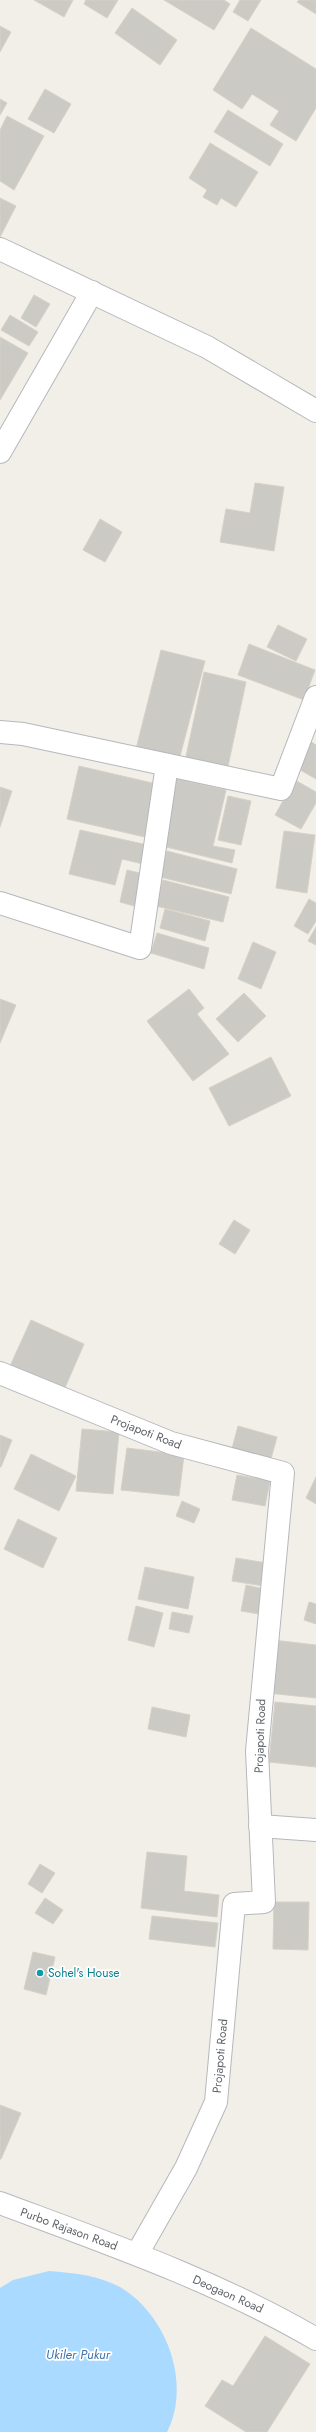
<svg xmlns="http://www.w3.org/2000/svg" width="316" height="2432" font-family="Jost,sans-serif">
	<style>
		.water { fill: #aadaff }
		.building { fill: #cccac5; stroke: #d6d1c6 }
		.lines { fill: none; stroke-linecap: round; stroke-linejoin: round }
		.minor-casing { stroke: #b5b8bc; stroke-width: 24 }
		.minor { stroke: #fff; stroke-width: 22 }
		.culture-dot { fill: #0f9aa8; stroke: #fff; stroke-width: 1.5 }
		.labels { text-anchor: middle; stroke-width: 3.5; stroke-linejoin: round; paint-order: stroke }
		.street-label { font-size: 12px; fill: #5f6368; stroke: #fff }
		.culture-label { font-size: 12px; fill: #0d838f; stroke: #fff; text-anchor: start }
		.water-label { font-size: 13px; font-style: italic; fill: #4174aa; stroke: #fff }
	</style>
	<rect width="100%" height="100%" fill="#f1efe8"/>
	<!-- water -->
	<path class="water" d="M49,2271C74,2273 97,2275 120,2287C166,2314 192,2383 167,2432H0V2288L13,2280Z"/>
	<!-- building -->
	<g class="building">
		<polygon points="34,0 73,0 64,17"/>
		<polygon points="86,0 118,0 107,18 84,4"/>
		<polygon points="164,0 224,0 230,4 214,30"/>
		<polygon points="240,0 261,0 248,21 233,12"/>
		<polygon points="299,0 316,0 316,14 297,2"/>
		<polygon points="132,8 177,40 160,65 115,33"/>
		<polygon points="0,26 11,32 0,52"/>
		<polygon points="251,28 316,69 316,108 296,141 270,125 279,111 252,94 242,109 213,90"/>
		<polygon points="45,89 71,104 54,133 28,119"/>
		<polygon points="0,99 7,103 0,115"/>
		<polygon points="228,110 283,144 270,166 214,132"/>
		<polygon points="7,116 44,136 14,190 0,181 0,130"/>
		<polygon points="210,143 258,172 236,207 221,198 217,205 203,197 207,190 189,178"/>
		<polygon points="0,198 16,206 0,237"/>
		<polygon points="34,295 50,304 36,327 21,318"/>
		<polygon points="10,315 38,332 29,346 1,330"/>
		<polygon points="0,337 28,353 0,400"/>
		<polygon points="255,483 284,487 274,551 220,542 226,509 250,513"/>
		<polygon points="100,519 122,532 105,562 83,550"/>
		<polygon points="278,625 307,639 296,661 267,647"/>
		<polygon points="249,644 315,670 304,700 238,675"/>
		<polygon points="161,650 205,661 179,760 136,749"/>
		<polygon points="204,672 246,682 227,771 185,761"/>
		<polygon points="310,741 316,745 316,779 295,767"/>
		<polygon points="79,766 161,785 149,838 67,819"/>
		<polygon points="173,778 226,790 213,846 235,850 232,863 158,845"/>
		<polygon points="295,780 316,792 316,803 301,829 275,815"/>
		<polygon points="0,787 12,791 0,827"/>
		<polygon points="228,796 251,801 241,845 218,840"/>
		<polygon points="80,830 152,846 147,865 122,859 115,885 69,874"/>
		<polygon points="284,831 315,835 307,893 276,888"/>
		<polygon points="167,851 237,869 231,894 160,877"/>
		<polygon points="127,870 148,875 141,908 120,902"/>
		<polygon points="163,880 229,897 223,922 156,906"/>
		<polygon points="309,899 316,903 316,921 308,934 294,926"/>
		<polygon points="165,909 210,921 205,941 160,928"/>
		<polygon points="316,927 316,945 308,941"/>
		<polygon points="157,933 209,948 204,969 151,953"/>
		<polygon points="253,942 276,952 261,989 238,979"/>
		<polygon points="189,989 204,1008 197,1014 229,1054 193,1081 147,1021"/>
		<polygon points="244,993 266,1016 238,1042 216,1019"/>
		<polygon points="0,999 16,1005 0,1043"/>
		<polygon points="271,1057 291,1096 229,1126 209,1088"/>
		<polygon points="234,1220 250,1230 235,1254 219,1244"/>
		<polygon points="31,1320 84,1344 64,1390 10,1366"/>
		<polygon points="238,1426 277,1437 269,1466 230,1456"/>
		<polygon points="82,1429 119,1432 113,1494 76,1491"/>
		<polygon points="0,1435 12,1440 1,1467 0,1467"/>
		<polygon points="127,1448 184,1455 179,1496 121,1490"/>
		<polygon points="31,1454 76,1476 59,1511 14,1489"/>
		<polygon points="237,1475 270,1481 265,1506 232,1500"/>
		<polygon points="316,1477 316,1504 306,1498"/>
		<polygon points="182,1501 200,1509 194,1523 176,1516"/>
		<polygon points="18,1519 57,1538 43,1568 4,1549"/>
		<polygon points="236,1558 267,1563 264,1586 232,1581"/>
		<polygon points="145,1567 194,1577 188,1609 138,1599"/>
		<polygon points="246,1585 264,1589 259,1614 241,1611"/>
		<polygon points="309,1602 316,1604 316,1624 304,1620"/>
		<polygon points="136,1606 163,1613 154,1647 128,1640"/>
		<polygon points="172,1612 193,1616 189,1633 169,1629"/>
		<polygon points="273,1640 316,1645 316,1698 267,1693"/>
		<polygon points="275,1702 316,1706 316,1767 269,1762"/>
		<polygon points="152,1707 190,1715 186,1737 148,1729"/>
		<polygon points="147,1852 187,1856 184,1891 219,1895 217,1917 141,1908"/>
		<polygon points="40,1864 55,1873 42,1893 28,1884"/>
		<polygon points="45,1898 63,1910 53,1924 35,1913"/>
		<polygon points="274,1902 309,1902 308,1950 273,1949"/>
		<polygon points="152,1916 218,1923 215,1947 149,1939"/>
		<polygon points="33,1952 55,1957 46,1995 24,1989"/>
		<polygon points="0,2105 21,2113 1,2159 0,2159"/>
		<polygon points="265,2336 310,2364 267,2432 246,2432 205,2406 222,2380 233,2386"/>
	</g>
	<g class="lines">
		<!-- minor casing -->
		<g class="minor-casing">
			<g id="minor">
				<polyline points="0,249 207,347 316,411"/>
				<polyline points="0,452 92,292"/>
				<polyline points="0,732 23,734 281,789 316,697"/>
				<polyline points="0,903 140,948 167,765"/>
				<polyline points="0,1373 171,1443 283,1473 257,1751 264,1902 234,1904 216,2102 186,2168 137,2254"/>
				<polyline points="260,1826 316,1830"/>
				<path d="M0,2203C107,2243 217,2281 316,2339"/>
			</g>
		</g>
		<!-- minor -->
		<use href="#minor" class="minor"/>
	</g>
	<!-- markers -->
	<circle class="culture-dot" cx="40" cy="1973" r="4"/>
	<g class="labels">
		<!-- street labels -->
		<g class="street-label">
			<text transform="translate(146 1432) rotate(21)" y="4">Projapoti Road</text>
			<text transform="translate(260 1736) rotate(-88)" y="4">Projapoti Road</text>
			<text transform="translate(220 2056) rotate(-85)" y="4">Projapoti Road</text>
			<text transform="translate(69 2229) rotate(20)" y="4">Purbo Rajason Road</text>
			<text transform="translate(228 2294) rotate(24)" y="4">Deogaon Road</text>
		</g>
		<!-- culture labels -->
		<g class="culture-label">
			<text x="48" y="1977">Sohel's House</text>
		</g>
		<!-- water labels -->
		<g class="water-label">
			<text x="78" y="2359">Ukiler Pukur</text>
		</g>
	</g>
</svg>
